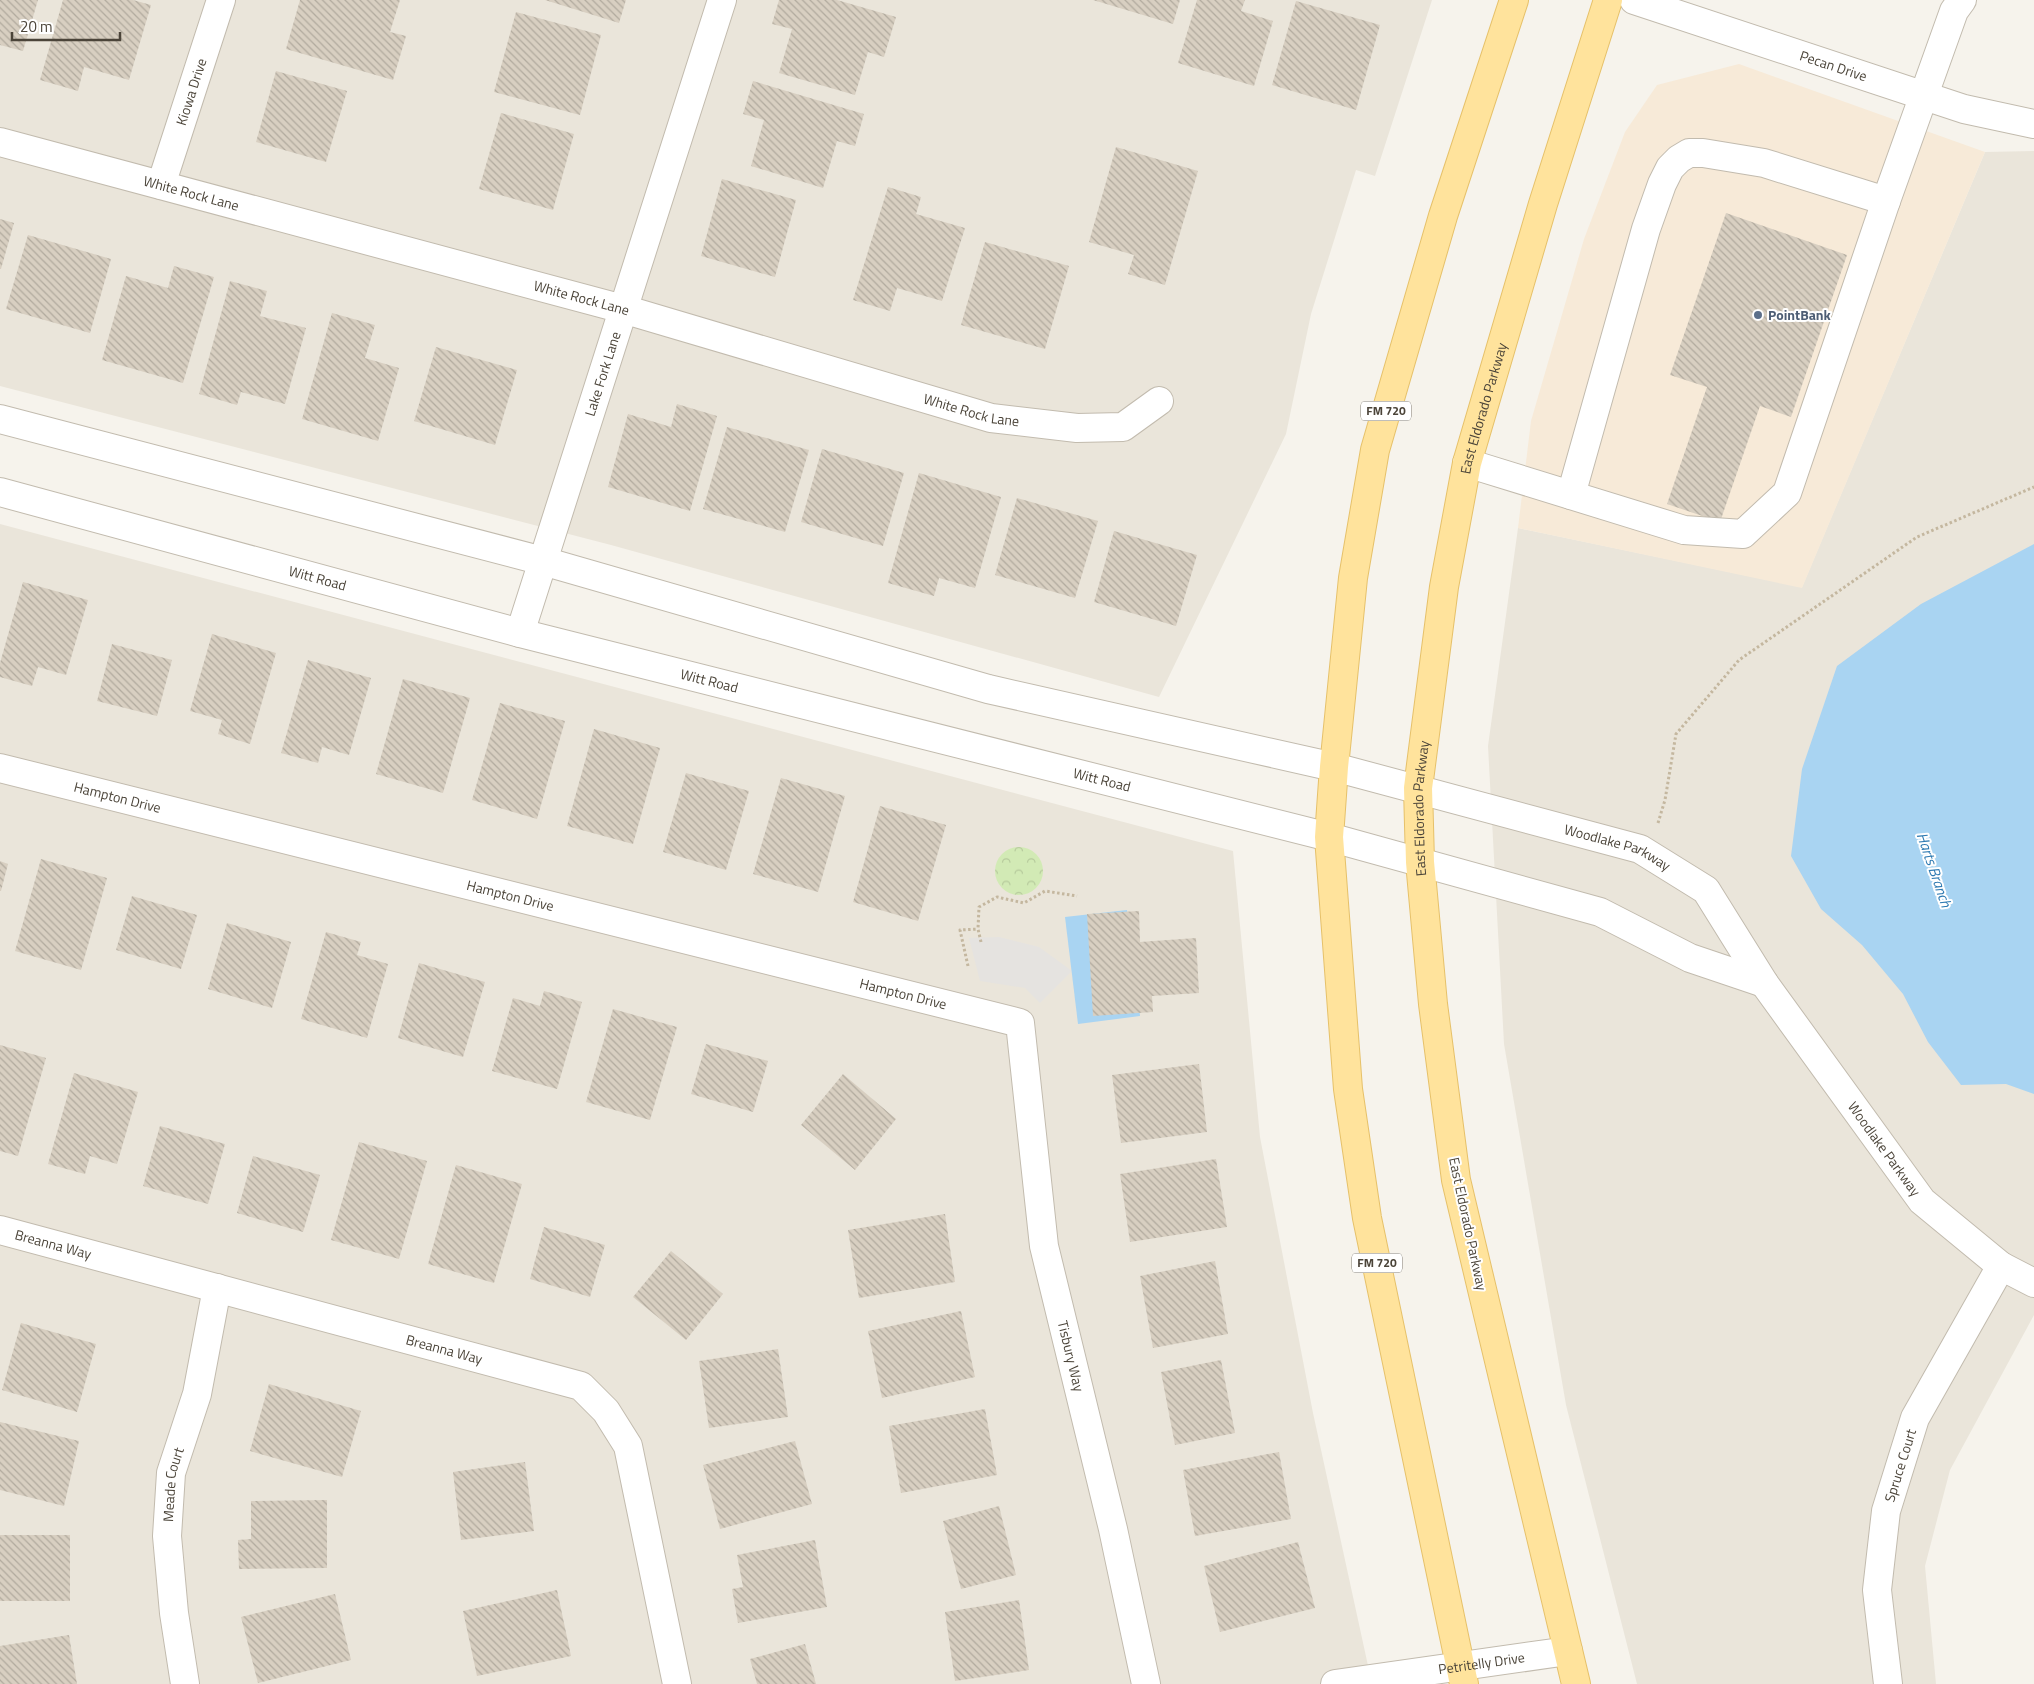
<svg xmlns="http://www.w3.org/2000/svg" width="2034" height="1684" font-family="'Titillium Web',sans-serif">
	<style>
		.residential { fill: #eae5da }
		.commercial { fill: #f7ead8 }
		.forest { fill: url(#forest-crowns) }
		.parking { fill: #e5e3e0 }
		.water { fill: #a9d4f2 }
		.building { fill: url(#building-back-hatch) }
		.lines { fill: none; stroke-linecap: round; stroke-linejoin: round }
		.minor-casing { stroke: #c2bbae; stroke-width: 30 }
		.major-casing { stroke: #e6c16a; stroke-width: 30 }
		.path { stroke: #c4b79f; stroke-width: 3; stroke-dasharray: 2.5 2.5; stroke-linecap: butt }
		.minor { stroke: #fff; stroke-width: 28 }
		.major { stroke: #ffe39c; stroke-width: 28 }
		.service-dot { fill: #5c6f8a; stroke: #fff; stroke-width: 2 }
		.labels { text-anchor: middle; stroke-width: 4; stroke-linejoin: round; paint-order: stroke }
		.shield { fill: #fff; stroke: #817c74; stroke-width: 1 }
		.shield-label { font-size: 12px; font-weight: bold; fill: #4b4439 }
		.street-label { font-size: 14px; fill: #4b4439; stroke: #fff }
		.service-label { font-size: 14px; font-weight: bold; fill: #4e5e75; stroke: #fff; text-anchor: start }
		.water-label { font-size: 15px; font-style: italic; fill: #2e7ab2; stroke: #fff }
	</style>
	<defs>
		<pattern id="forest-crowns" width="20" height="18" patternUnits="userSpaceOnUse" patternTransform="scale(1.25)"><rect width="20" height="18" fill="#d2eab5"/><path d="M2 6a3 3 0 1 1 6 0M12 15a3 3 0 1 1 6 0" fill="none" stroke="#b6ca9c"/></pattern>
		<pattern id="building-back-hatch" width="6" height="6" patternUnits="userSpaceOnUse" patternTransform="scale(1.25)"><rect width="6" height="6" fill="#d8cfc1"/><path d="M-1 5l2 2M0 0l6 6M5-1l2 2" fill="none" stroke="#b1aa9e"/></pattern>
	</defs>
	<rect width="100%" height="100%" fill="#f6f3ec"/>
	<!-- residential -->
	<g class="residential">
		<polygon points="0,0 1432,0 1375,176 1356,170 1311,314 1286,434 1159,697 611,545 0,386"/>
		<polygon points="2034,151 2034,1315 1950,1470 1925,1566 1936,1684 1637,1684 1566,1405 1504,1044 1488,746 1518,528 1802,587 1985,152"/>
		<polygon points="0,524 1233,851 1260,1137 1313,1413 1372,1684 0,1684"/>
	</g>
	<!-- commercial -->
	<polygon class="commercial" points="1739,64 1985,152 1802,588 1518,528 1531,421 1584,239 1625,132 1657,85"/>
	<!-- forest -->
	<circle class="forest" cx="1019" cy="871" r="24"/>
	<!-- parking -->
	<polygon class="parking" points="999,937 1039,947 1072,971 1040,1003 1025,988 980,981 969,938"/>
	<!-- water -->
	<g class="water">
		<polygon points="2034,544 2034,1094 2006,1084 1961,1085 1928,1042 1903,994 1862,945 1821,909 1791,856 1802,769 1837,666 1921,604"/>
		<polygon points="1127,910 1140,1016 1078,1024 1065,917"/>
	</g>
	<!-- building -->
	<g class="building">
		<polygon points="0,0 38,0 23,51 0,45"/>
		<polygon points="63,0 133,0 151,5 129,80 84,67 78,91 40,80"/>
		<polygon points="300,0 400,0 390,32 406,36 393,80 286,49"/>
		<polygon points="545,0 626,0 619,23"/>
		<polygon points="779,0 837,0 896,17 884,57 868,52 855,95 779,73 792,29 772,24"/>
		<polygon points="1093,0 1180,0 1173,24"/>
		<polygon points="1197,0 1245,0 1241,11 1273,21 1254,86 1178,63"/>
		<polygon points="1296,1 1380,25 1356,110 1272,85"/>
		<polygon points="516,12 601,35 580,115 494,92"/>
		<polygon points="276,71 347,91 326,162 256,142"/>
		<polygon points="753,81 864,114 855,146 837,141 823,188 751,166 764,120 743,114"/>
		<polygon points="501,113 574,134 553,210 479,189"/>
		<polygon points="1116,147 1198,171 1165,285 1128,274 1134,255 1089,242"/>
		<polygon points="722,179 796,200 775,277 701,256"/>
		<polygon points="888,187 921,197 916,214 965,228 942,301 897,288 890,311 853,300"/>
		<polygon points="1726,213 1847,255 1791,417 1760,406 1720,522 1667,504 1707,387 1670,375"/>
		<polygon points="0,219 14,223 1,269 0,269"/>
		<polygon points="28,235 111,259 90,333 6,309"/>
		<polygon points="985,242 1069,266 1045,349 961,325"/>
		<polygon points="174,266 214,277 183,383 102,360 126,276 168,288"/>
		<polygon points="230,281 267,291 260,316 306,328 285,404 241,392 237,405 199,394"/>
		<polygon points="332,313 375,325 365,358 399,368 378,441 302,419"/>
		<polygon points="436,347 517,370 495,445 414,421"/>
		<polygon points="677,404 717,416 690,511 608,487 628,414 671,427"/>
		<polygon points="727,427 809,450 785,532 703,509"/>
		<polygon points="822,449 904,473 883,546 801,522"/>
		<polygon points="919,473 1001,497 975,588 939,578 934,596 888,583"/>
		<polygon points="1017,498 1098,521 1075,598 995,575"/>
		<polygon points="1114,531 1197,555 1176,626 1094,602"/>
		<polygon points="23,582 88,600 66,675 38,667 32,686 0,677 0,663"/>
		<polygon points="212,634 276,653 250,744 218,734 222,720 190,711"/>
		<polygon points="112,644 172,660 157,716 97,701"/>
		<polygon points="308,660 371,678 349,755 322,747 318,763 281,753"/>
		<polygon points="403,679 470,698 443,793 376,774"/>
		<polygon points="500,703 565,721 537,819 472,800"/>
		<polygon points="594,729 660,748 633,844 567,826"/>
		<polygon points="686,773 749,791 726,870 663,852"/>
		<polygon points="781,778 845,796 818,892 753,874"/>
		<polygon points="880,806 946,825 918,921 853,902"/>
		<polygon points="41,859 107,878 81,970 15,951"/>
		<polygon points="0,861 8,864 1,891 0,891"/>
		<polygon points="132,896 197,915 181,969 116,950"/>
		<polygon points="1139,911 1140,942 1196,938 1199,993 1152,996 1153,1012 1093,1016 1087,914"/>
		<polygon points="227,923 291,942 272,1008 208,989"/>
		<polygon points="326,932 361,942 357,955 388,964 367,1038 301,1019"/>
		<polygon points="419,963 485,982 463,1057 398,1038"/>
		<polygon points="544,991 582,1002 557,1089 492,1071 513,998 540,1006"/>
		<polygon points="613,1009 677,1027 650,1120 586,1102"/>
		<polygon points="706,1044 768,1061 753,1112 691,1094"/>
		<polygon points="0,1045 46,1058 18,1156 0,1151"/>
		<polygon points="1199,1064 1207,1132 1121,1143 1112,1075"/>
		<polygon points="74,1073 138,1092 117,1164 90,1156 85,1174 48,1164"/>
		<polygon points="843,1074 896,1119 855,1170 801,1125"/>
		<polygon points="160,1126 225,1144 208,1204 143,1186"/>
		<polygon points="359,1142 427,1161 399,1259 331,1240"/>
		<polygon points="253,1156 320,1175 303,1232 237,1213"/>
		<polygon points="1216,1159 1227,1227 1130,1242 1120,1174"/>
		<polygon points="456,1165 522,1184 494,1283 428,1264"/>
		<polygon points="945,1214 955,1282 859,1298 848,1230"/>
		<polygon points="544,1227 605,1245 590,1297 530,1279"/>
		<polygon points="671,1251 723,1294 686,1340 633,1297"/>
		<polygon points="1215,1261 1228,1334 1153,1348 1140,1276"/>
		<polygon points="961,1311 975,1377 882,1398 868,1331"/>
		<polygon points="21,1323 96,1344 77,1412 2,1390"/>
		<polygon points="778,1349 788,1417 709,1428 699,1361"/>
		<polygon points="1221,1360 1235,1433 1175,1445 1161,1372"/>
		<polygon points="269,1384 361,1411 342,1477 250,1451"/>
		<polygon points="985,1409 997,1475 901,1493 889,1426"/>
		<polygon points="0,1422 79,1441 64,1506 0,1490"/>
		<polygon points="795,1441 812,1504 720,1529 703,1465"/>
		<polygon points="1279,1452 1291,1519 1195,1536 1183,1470"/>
		<polygon points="525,1462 534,1531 461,1540 453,1472"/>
		<polygon points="327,1500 327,1568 239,1569 238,1540 251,1539 251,1501"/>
		<polygon points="999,1506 1016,1575 961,1589 943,1521"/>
		<rect x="0" y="1535" width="70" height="66"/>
		<polygon points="815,1540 827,1607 738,1623 732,1589 743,1587 737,1555"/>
		<polygon points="1298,1542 1315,1608 1220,1632 1204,1566"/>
		<polygon points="557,1590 571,1656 477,1676 463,1611"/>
		<polygon points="335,1594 351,1660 258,1683 241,1617"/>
		<polygon points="1019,1600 1029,1670 955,1681 945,1612"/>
		<polygon points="69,1635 77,1684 0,1684 0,1646"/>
		<polygon points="805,1644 816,1684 757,1684 750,1659"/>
	</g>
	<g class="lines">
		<!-- minor casing -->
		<g class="minor-casing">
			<g id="minor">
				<path id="s1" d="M1634,0L1964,109L2034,124"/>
				<path id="s2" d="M0,142L623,309L991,418L1077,428L1123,427L1159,401"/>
				<path id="s3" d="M161,185L221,0"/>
				<path id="s4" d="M0,419L543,561L988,689L1334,767L1640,849L1706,890L1764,983L1922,1201L2001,1266L2034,1283"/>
				<polyline points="1467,463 1684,530 1743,534 1787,493 1886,201 1954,11 1962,0"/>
				<path id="s5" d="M0,492L520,633L1329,837L1600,912L1690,958L1764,983"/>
				<polyline points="1571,495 1646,229 1662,184 1670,168 1679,159 1689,153 1703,153 1764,163 1886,201"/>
				<path id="s6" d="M520,633L722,0"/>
				<path id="s7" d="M0,768L1020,1023L1044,1246L1113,1529L1146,1684"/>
				<path id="s8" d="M0,1230L581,1386L606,1411L628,1446L677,1684"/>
				<path id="s9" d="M185,1684L174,1613L167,1536L171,1473L197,1394L217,1288"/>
				<path id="s10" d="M1335,1684L1568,1651"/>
				<path id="s11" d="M1888,1684L1877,1590L1886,1511L1915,1418L2001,1266"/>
			</g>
		</g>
		<!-- major casing -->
		<g class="major-casing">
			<g id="major">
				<polyline points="1464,1684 1367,1218 1348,1089 1329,837 1334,767 1353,578 1375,450 1443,216 1514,0"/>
				<path id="s12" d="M1576,1684L1456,1180L1433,1004L1420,862L1418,788L1444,587L1467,463L1543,204L1608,0"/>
			</g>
		</g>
		<!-- path -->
		<g class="path">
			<polyline points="1658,823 1665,800 1676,734 1739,660 1917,537 2034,487"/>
			<polyline points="981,942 978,929 979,907 997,897 1024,903 1045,891 1077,896"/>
			<polyline points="968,966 960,930 978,929"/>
		</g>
		<!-- minor -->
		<use href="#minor" class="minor"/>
		<!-- major -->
		<use href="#major" class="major"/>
	</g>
	<!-- markers -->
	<circle class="service-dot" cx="1758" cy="315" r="5"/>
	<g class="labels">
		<!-- shield labels -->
		<g class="shield">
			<rect x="1361" y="401.5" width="50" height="19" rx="4"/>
			<rect x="1352" y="1253.5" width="50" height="19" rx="4"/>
		</g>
		<g class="shield-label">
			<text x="1386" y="415">FM 720</text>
			<text x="1377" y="1267">FM 720</text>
		</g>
		<!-- street labels -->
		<g class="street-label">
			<text dy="5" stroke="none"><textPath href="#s1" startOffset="210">Pecan Drive</textPath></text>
			<text dy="5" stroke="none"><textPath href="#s3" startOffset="98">Kiowa Drive</textPath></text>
			<text dy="5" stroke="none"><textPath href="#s2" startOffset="198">White Rock Lane</textPath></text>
			<text dy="5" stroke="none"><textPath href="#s2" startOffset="602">White Rock Lane</textPath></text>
			<text dy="5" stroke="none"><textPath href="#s6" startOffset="272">Lake Fork Lane</textPath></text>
			<text dy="5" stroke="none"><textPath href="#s2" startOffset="1008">White Rock Lane</textPath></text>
			<text dy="5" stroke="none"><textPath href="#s12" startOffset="1298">East Eldorado Parkway</textPath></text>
			<text dy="5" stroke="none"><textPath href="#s5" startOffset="329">Witt Road</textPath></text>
			<text dy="5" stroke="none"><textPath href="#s5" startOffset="734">Witt Road</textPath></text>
			<text dy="5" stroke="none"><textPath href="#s5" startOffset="1139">Witt Road</textPath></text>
			<text dy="5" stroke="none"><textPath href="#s7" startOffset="121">Hampton Drive</textPath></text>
			<text dy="5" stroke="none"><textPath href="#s12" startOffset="892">East Eldorado Parkway</textPath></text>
			<text dy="5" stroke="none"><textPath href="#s4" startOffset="1674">Woodlake Parkway</textPath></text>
			<text dy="5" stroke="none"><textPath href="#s7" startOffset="526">Hampton Drive</textPath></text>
			<text dy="5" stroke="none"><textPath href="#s7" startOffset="931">Hampton Drive</textPath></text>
			<text dy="5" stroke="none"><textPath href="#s4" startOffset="2088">Woodlake Parkway</textPath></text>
			<text transform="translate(1468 1224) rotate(78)" y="5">East Eldorado Parkway</text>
			<text dy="5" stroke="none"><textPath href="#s8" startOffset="55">Breanna Way</textPath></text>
			<text dy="5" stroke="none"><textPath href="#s8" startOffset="460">Breanna Way</textPath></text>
			<text dy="5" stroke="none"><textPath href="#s7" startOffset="1389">Tisbury Way</textPath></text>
			<text dy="5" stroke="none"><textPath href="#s11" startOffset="222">Spruce Court</textPath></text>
			<text dy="5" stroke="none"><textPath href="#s9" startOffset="201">Meade Court</textPath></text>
			<text dy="5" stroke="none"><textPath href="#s10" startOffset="148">Petritelly Drive</textPath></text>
		</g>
		<!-- service labels -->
		<g class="service-label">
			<text x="1768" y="320">PointBank</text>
		</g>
		<!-- water labels -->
		<g class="water-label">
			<text transform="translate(1934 870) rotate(71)" y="5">Harts Branch</text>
		</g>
	</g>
	<!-- scale -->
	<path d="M12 32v8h108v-8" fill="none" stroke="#4b4439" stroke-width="2.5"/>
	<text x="20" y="32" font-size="15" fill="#4b4439" stroke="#ffffff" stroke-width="4" paint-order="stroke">20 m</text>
</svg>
